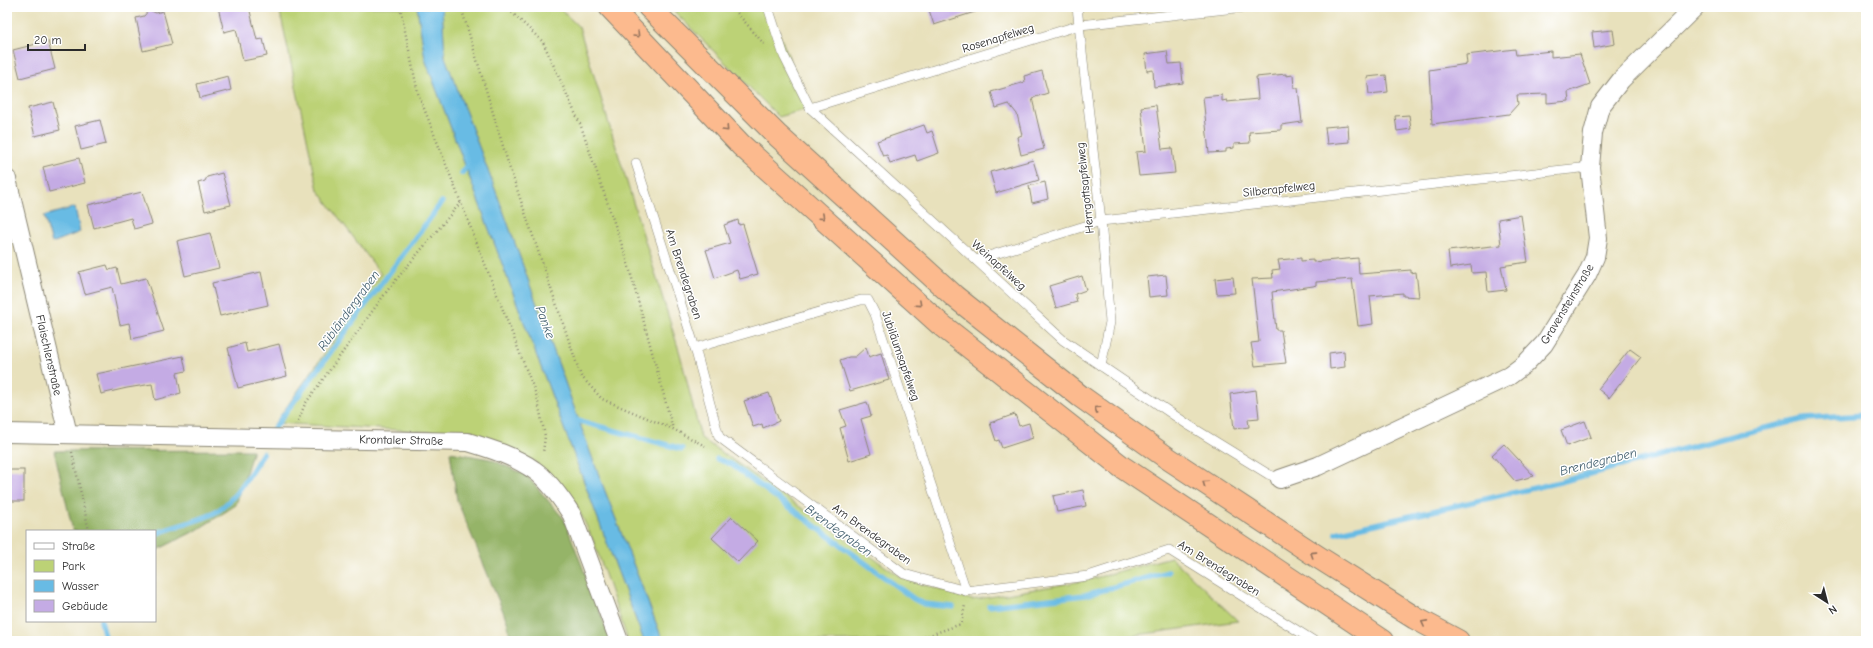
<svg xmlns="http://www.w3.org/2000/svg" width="1873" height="648" font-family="'Comic Neue',sans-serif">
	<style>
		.green { fill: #bcd276; stroke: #747e50 }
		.forest { fill: #95b467; stroke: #607049 }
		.water { fill: #68bbe4; stroke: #4a7388 }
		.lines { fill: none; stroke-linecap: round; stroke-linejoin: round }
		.stream { stroke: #68bbe4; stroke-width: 5.5 }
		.building { fill: #c4abe4 }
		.service-casing { stroke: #8a8674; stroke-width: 10 }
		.minor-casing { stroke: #8a8674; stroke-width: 20 }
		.motorway-casing { stroke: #8a8674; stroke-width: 24 }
		.path { stroke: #8a8674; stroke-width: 2.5; stroke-dasharray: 1 3; stroke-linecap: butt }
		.service { stroke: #fff; stroke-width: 9 }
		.minor { stroke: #fff; stroke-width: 18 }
		.motorway { stroke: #fcba8e; stroke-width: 22 }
		.oneway { stroke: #94725c }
		.labels { text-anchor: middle; stroke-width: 3; stroke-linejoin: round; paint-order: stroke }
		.street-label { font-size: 12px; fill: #2b2b2b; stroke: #fff }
		.water-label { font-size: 13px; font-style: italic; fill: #405d6c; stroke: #fff }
	</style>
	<rect width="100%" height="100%" fill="#fff"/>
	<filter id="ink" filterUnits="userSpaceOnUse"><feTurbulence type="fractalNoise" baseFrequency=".025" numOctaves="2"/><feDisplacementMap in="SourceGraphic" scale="8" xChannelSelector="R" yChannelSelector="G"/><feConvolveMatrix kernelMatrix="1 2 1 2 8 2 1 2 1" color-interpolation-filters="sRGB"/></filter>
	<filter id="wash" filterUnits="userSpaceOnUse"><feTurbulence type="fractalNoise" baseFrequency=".012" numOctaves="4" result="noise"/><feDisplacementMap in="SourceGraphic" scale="16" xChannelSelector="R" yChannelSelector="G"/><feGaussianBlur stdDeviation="0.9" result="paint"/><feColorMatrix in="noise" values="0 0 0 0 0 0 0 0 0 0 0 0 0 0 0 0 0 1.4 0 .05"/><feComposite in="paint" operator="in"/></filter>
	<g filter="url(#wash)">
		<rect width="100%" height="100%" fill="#e8e1bc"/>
		<!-- green -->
		<g class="green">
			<polygon points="279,7 417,7 425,59 644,641 628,641 594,542 574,500 534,461 471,434 275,423 381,274 318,190"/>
			<polygon points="442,7 558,7 579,27 680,354 701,438 902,578 972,600 1088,580 1171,557 1238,621 1093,641 663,641 593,460 504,213 445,57"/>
			<polygon points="670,7 768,7 810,108 779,117"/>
		</g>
		<!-- forest -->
		<g class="forest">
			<polygon points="253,450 236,505 197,530 155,551 155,531 73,531 54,451"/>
			<polygon points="450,452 490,459 526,475 564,519 611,641 511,641 507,621 457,500"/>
		</g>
		<!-- water -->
		<g class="water">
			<polygon points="417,7 442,7 445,57 504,213 593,460 663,641 644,641 425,59"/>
			<polygon points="75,207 80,232 52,243 44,216"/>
		</g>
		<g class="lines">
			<!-- stream -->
			<g class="stream">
				<polyline points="462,173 470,162"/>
				<polyline points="572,419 682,449"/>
				<polyline points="272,431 442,202"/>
				<polyline points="717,459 731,464 914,599 924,604 953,607"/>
				<polyline points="1336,533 1560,482 1739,434 1805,419 1866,415"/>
				<path d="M155,534C172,527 191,523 208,516C232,507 250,474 263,453"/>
				<polyline points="989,606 1085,595 1168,572"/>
				<polyline points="101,621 106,641"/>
			</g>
		</g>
		<g id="blocks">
			<!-- building -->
			<g class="building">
				<polygon points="218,7 249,7 257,40 263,39 267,56 243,61 236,29 224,32"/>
				<polygon points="928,7 980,7 981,10 934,25"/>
				<polygon points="149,10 156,13 163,11 172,44 143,51 136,18 144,16"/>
				<polygon points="1613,30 1615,44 1594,48 1592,32"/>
				<polygon points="48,41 55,69 20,78 13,50"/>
				<polygon points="1515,49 1516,55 1551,51 1551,57 1580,54 1590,84 1568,92 1569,101 1547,103 1547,94 1517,95 1518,104 1509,114 1432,124 1429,70 1467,64 1466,55"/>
				<polygon points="1167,51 1169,64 1181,63 1183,83 1154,87 1153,70 1147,71 1145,54"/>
				<polygon points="1042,71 1048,93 1032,98 1044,149 1021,155 1017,137 1022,135 1017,114 1009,104 996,108 991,92 1025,82 1024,76"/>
				<polygon points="1286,74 1286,76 1293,75 1294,88 1298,88 1302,122 1281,125 1281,130 1249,132 1250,143 1234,144 1234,148 1226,149 1226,152 1209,153 1203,97 1222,95 1222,101 1227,100 1227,102 1258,99 1256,77"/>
				<polygon points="1386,75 1388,92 1369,94 1367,77"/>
				<polygon points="228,76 231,90 200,98 197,84"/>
				<polygon points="53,102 60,130 35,136 28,108"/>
				<polygon points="1156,105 1162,149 1172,148 1175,173 1139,176 1136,152 1146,151 1141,107"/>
				<polygon points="1409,115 1411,129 1397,131 1395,116"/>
				<polygon points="100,120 106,144 81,150 75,126"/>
				<polygon points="924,125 927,133 932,131 939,153 917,161 915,155 890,163 887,155 883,156 877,141"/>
				<polygon points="1348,125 1349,142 1327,144 1325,127"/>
				<polygon points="79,158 85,183 49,192 43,167"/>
				<polygon points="1033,160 1039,180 996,193 990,172"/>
				<polygon points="222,173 231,205 205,211 198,183 205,181 207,177"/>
				<polygon points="1045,182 1048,199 1032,203 1029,186"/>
				<polygon points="142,192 152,224 134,229 131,218 94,228 88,205"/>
				<polygon points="1521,215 1528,262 1501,266 1506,290 1488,292 1486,272 1472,273 1471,265 1450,268 1448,251 1501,245 1498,219"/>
				<polygon points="738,220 739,225 743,224 758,274 740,279 737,270 715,278 706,250 730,243 724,225"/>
				<polygon points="210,233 219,268 185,276 177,241"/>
				<polygon points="1301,258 1301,261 1313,260 1313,262 1358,258 1359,274 1411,270 1411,273 1416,272 1419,297 1403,296 1403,293 1370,296 1373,324 1358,326 1352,279 1316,282 1316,285 1313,286 1272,292 1276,330 1281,330 1286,363 1255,366 1251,343 1259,342 1252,279 1273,278 1272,270 1280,269 1278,260"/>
				<polygon points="107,265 109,270 117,268 121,284 146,278 164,331 132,339 129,323 120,325 112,287 85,294 79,272"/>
				<polygon points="261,272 268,305 220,316 212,283"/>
				<polygon points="1166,275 1168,295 1149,297 1147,277"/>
				<polygon points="1082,276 1086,290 1075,294 1077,302 1056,308 1049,286"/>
				<polygon points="1233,277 1235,293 1217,294 1215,279"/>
				<polygon points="245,343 247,352 279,344 287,376 238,388 228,348"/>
				<polygon points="866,347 869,357 881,353 889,380 850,391 840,360 849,357 855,357"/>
				<polygon points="1630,349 1641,357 1609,398 1598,389"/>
				<polygon points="1344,351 1345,367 1330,369 1329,353"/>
				<polygon points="183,356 186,371 177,373 181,393 155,400 152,384 127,388 101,394 96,374"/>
				<polygon points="1256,390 1259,418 1248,419 1249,427 1234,429 1230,394"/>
				<polygon points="769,393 779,421 763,428 762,424 753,427 744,401"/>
				<polygon points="867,402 871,416 861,419 871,454 849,461 840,428 846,426 840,410"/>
				<polygon points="1015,414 1019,426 1029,423 1033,438 1002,448 999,440 996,441 990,423"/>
				<polygon points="1585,421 1591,437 1567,446 1561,430"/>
				<polygon points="1504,444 1534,476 1515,481 1492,455"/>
				<rect x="7" y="470" width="17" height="31"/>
				<polygon points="1083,490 1086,506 1057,512 1053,496"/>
				<polygon points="732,517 758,541 738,562 712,538"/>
			</g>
		</g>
	</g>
	<g filter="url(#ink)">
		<use href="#blocks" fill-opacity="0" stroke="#8a8674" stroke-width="1"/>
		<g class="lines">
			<!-- service casing -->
			<g class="service-casing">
				<g id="service">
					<polyline points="768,7 784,56 810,108 1063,340 1190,426 1268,474 1280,479"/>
					<polyline points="1077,7 1101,221 1110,322 1101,366"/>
					<polyline points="810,108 1080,25 1245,7"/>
					<polyline points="636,163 695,348 719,437 904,574 966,591 1088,576 1169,550 1314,641"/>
					<polyline points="976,260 1101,221 1590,167"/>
					<polyline points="695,348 861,300 868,300 875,314 966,591"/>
				</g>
			</g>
			<!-- minor casing -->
			<g class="minor-casing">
				<g id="minor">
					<polyline points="7,179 68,434"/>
					<path d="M7,433L468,442C491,449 514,456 534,470C549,480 563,501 572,515L619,641"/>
					<polyline points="1280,479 1318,466 1509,376 1525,364 1544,344 1587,275 1595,257 1598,238 1590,167 1593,133 1600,107 1621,80 1695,7"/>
				</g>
			</g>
			<!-- motorway casing -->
			<g class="motorway-casing">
				<g id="motorway">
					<polyline points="610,7 741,145 940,324 1122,467 1383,641"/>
					<polyline points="649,7 778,136 954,296 1080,396 1166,457 1318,557 1415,618 1458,641"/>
				</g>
			</g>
			<!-- path -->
			<g class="path">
				<polyline points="400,7 418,93 537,397 545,436 543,453"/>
				<polyline points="461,7 509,166 581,376 602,399 673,429 705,446"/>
				<polyline points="506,7 543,42 581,126 627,260 673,429"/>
				<polyline points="732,7 764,44"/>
				<polyline points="733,7 744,10 755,7"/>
				<polyline points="298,421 305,404 390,287 461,202"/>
				<polyline points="72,452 89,531"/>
				<polyline points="913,641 961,624 965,605"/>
			</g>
			<!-- service -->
			<use href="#service" class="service"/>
			<!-- minor -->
			<use href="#minor" class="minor"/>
			<!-- motorway -->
			<use href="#motorway" class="motorway"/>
		</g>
		<!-- one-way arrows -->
		<defs><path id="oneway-chevron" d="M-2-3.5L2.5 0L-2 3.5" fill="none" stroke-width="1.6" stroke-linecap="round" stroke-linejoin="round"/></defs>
		<g class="oneway">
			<use href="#oneway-chevron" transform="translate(637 35) rotate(46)"/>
			<use href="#oneway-chevron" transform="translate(726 129) rotate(46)"/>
			<use href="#oneway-chevron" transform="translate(822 217) rotate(42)"/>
			<use href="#oneway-chevron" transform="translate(919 304) rotate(42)"/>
			<use href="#oneway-chevron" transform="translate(1097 409) rotate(-145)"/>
			<use href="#oneway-chevron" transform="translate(1205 483) rotate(-146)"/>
			<use href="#oneway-chevron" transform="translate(1313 554) rotate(-147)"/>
			<use href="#oneway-chevron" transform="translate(1424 623) rotate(-152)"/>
		</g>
	</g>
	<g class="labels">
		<!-- street labels -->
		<g class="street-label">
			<text transform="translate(998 38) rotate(-17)" y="4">Rosenapfelweg</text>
			<text transform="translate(1085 188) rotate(-96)" y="4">Herrgottsapfelweg</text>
			<text transform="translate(1279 189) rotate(-6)" y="4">Silberapfelweg</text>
			<text transform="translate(999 265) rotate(42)" y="4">Weinapfelweg</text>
			<text transform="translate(684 274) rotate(72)" y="4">Am Brendegraben</text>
			<text transform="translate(1567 304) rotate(-59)" y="4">Gravensteinstraße</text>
			<text transform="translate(49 355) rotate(77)" y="4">Flaischlenstraße</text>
			<text transform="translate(901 356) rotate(71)" y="4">Jubiläumsapfelweg</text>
			<text transform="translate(401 440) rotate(1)" y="4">Krontaler Straße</text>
			<text transform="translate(872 534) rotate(36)" y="4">Am Brendegraben</text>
			<text transform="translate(1219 568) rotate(32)" y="4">Am Brendegraben</text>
		</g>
		<!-- water labels -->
		<g class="water-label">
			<text transform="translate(348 310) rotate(-54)" y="5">Rübländergraben</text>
			<text transform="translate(546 322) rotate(70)" y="5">Panke</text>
			<text transform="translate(1598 461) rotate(-14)" y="5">Brendegraben</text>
			<text transform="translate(839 530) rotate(36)" y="5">Brendegraben</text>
		</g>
	</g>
	<!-- margin -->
	<rect width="1873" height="648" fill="none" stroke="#fff" stroke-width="24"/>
	<!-- legend -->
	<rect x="26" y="530" width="130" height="92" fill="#ffffff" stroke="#aaaaaa"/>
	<rect x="34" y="543" width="20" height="6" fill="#ffffff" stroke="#aaaaaa"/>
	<text x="62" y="550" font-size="12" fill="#2b2b2b">Straße</text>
	<rect x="34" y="560" width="20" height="12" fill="#bcd276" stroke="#aaaaaa"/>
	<text x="62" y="570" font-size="12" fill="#2b2b2b">Park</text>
	<rect x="34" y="580" width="20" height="12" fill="#68bbe4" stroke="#aaaaaa"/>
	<text x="62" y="590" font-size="12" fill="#2b2b2b">Wasser</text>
	<rect x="34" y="600" width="20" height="12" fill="#c4abe4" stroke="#aaaaaa"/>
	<text x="62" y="610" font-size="12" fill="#2b2b2b">Gebäude</text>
	<!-- north arrow -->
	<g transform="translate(1827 602) rotate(144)" stroke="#ffffff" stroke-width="3" paint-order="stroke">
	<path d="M0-3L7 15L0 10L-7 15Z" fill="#2b2b2b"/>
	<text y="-6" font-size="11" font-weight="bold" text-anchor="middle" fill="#2b2b2b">N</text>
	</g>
	<!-- scale -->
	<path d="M28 44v6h57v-6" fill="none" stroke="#2b2b2b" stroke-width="2"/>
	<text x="34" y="44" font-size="12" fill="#2b2b2b" stroke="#ffffff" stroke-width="3" paint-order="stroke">20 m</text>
</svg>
